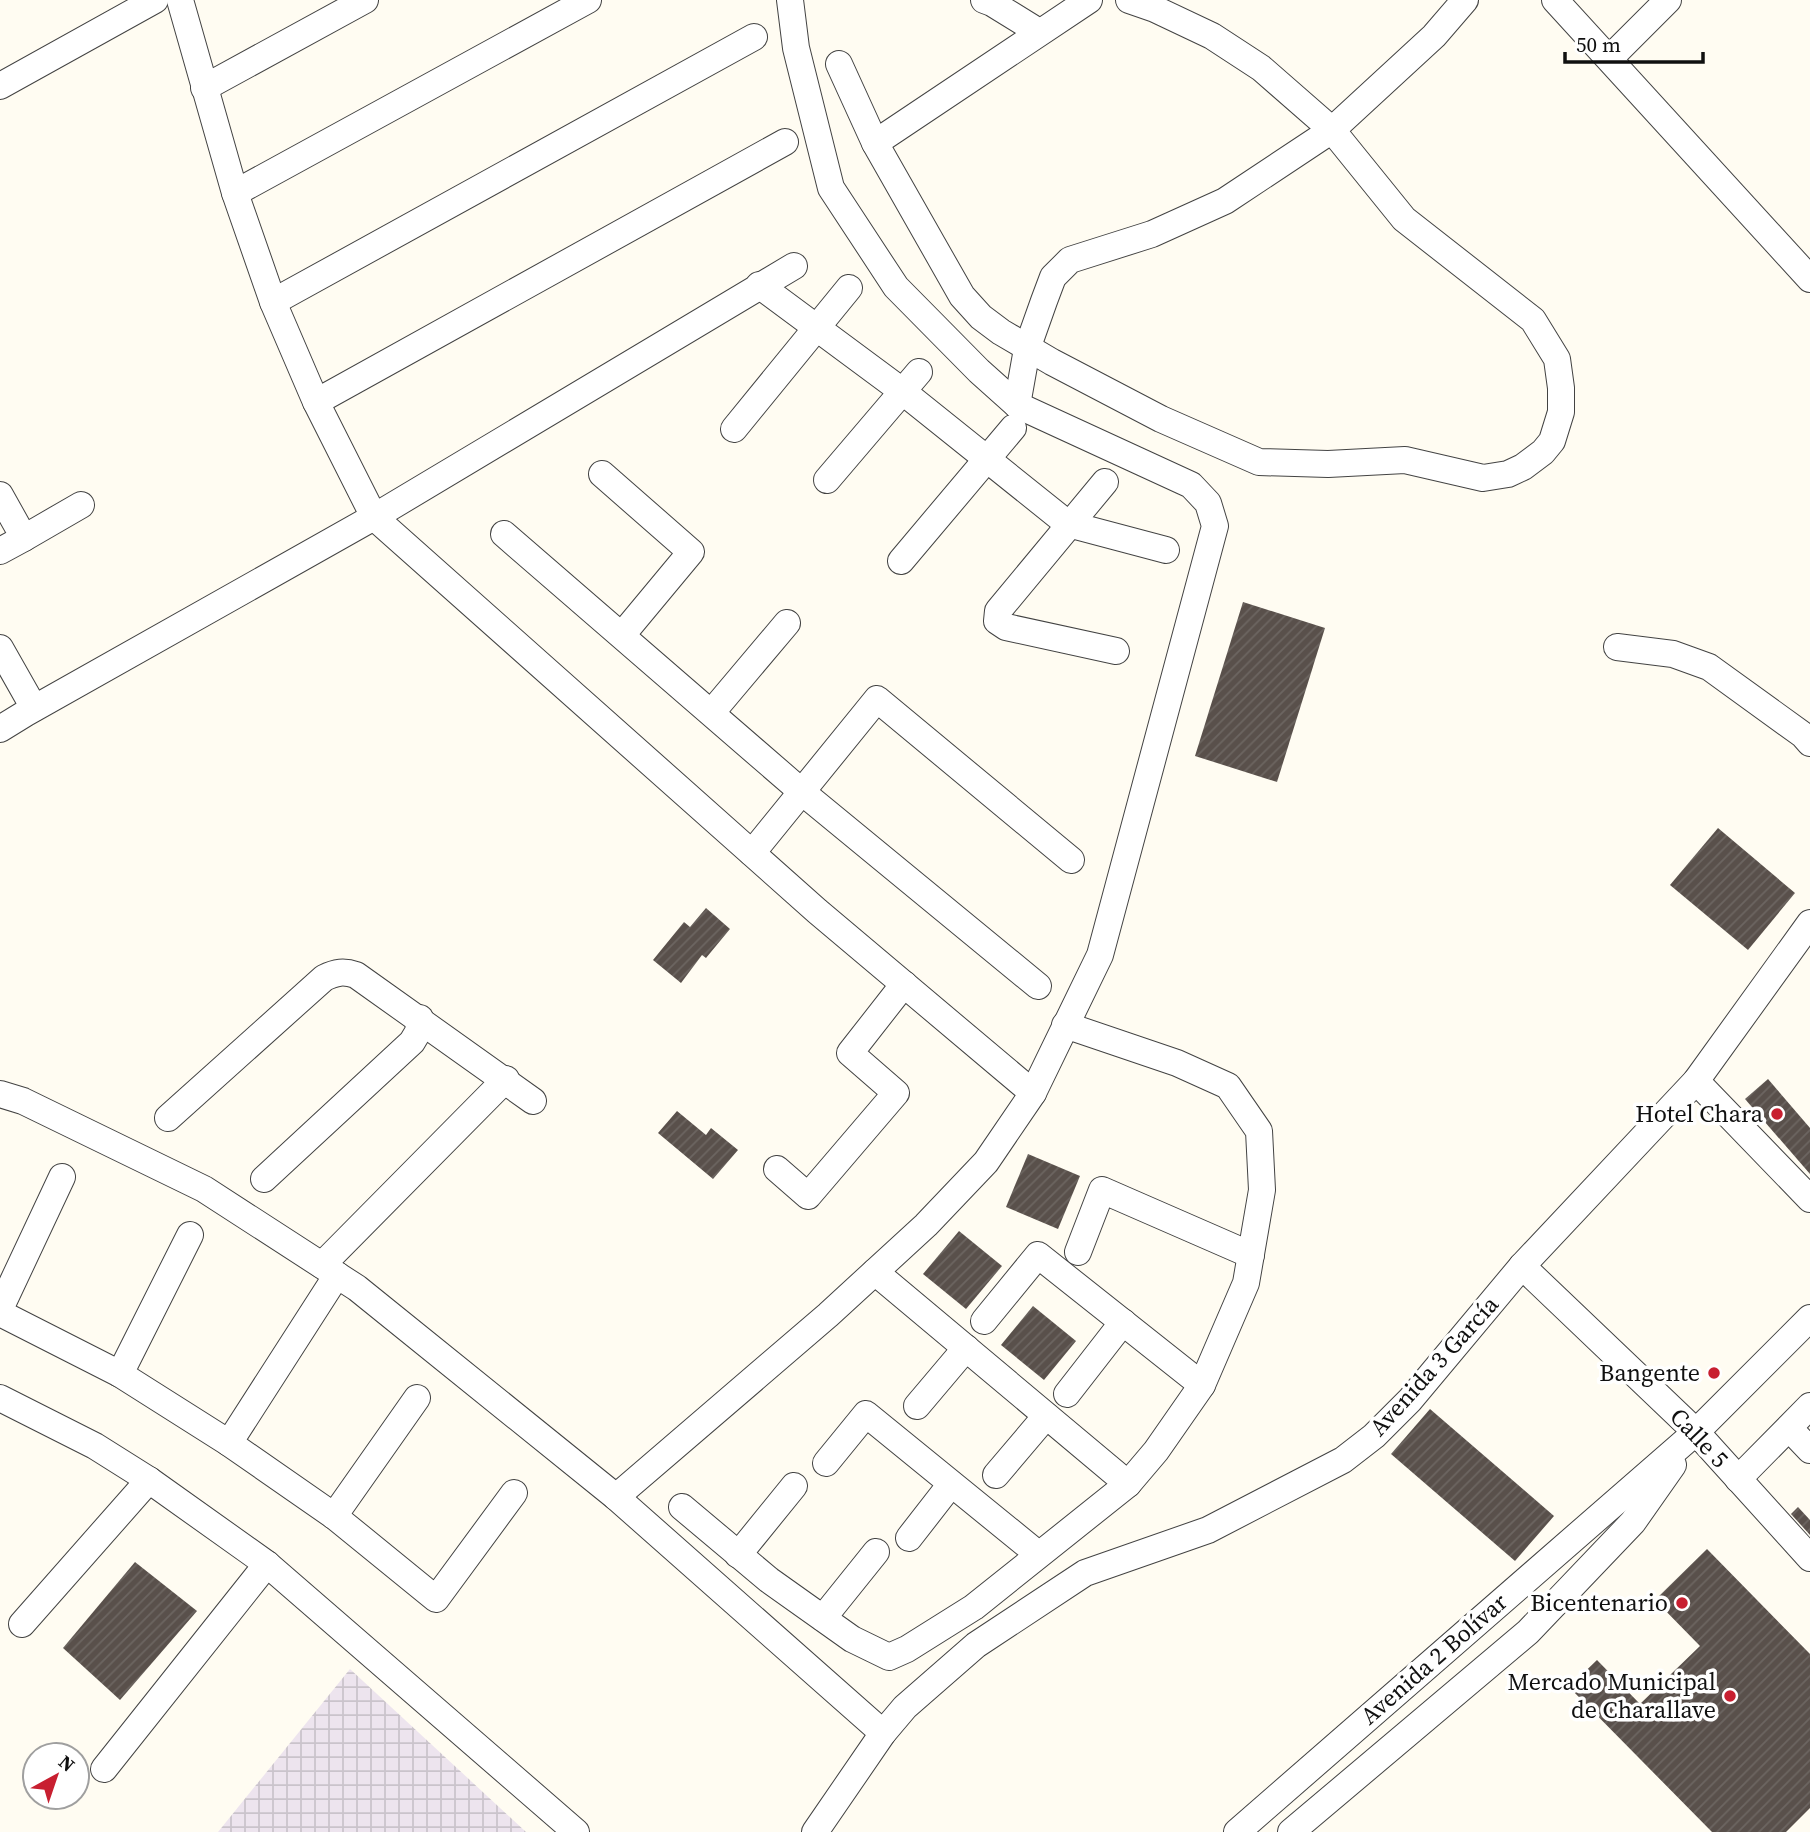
<svg xmlns="http://www.w3.org/2000/svg" width="1810" height="1832" font-family="'Source Serif 4',serif">
	<style>
		.industrial { fill: url(#industrial-grid) }
		.building { fill: url(#building-hatch) }
		.lines { fill: none; stroke-linecap: round; stroke-linejoin: round }
		.minor-casing { stroke: #434343; stroke-width: 28 }
		.minor { stroke: #fff; stroke-width: 26 }
		.poi-dot { fill: #c81f30; stroke: #fff; stroke-width: 2.5 }
		.labels { text-anchor: middle; stroke-width: 7; stroke-linejoin: round; paint-order: stroke }
		.poi-label { font-size: 24px; fill: #101010; stroke: #fff; text-anchor: end }
		.street-label { font-size: 24px; fill: #101010; stroke: #fff }
	</style>
	<defs>
		<pattern id="industrial-grid" width="8" height="8" patternUnits="userSpaceOnUse" patternTransform="scale(1.75)"><rect width="8" height="8" fill="#ede4ee"/><path d="M0 4h8M4 0v8" fill="none" stroke="#cac3cb"/></pattern>
		<pattern id="building-hatch" width="6" height="6" patternUnits="userSpaceOnUse" patternTransform="scale(1.75)"><rect width="6" height="6" fill="#59504b"/><path d="M-1 1l2-2M0 6l6-6M5 7l2-2" fill="none" stroke="#6c6561"/></pattern>
	</defs>
	<rect width="100%" height="100%" fill="#fffcf2"/>
	<!-- industrial -->
	<polygon class="industrial" points="350,1669 526,1832 218,1832"/>
	<!-- building -->
	<g class="building">
		<polygon points="1243,602 1325,628 1277,782 1195,756"/>
		<polygon points="1718,828 1795,893 1748,950 1670,885"/>
		<polygon points="706,908 730,929 706,958 702,955 681,983 653,960 684,922 690,927"/>
		<polygon points="1768,1079 1810,1128 1810,1174 1745,1099"/>
		<polygon points="677,1111 706,1135 711,1128 738,1150 713,1179 658,1133"/>
		<polygon points="1028,1154 1080,1176 1058,1229 1006,1207"/>
		<polygon points="959,1231 1002,1266 966,1309 923,1274"/>
		<polygon points="1033,1306 1076,1341 1044,1380 1001,1345"/>
		<polygon points="1430,1409 1554,1516 1515,1561 1391,1454"/>
		<polygon points="1798,1507 1810,1520 1810,1535 1791,1514"/>
		<polygon points="1707,1549 1810,1654 1810,1808 1786,1832 1712,1832 1569,1687 1597,1660 1640,1704 1700,1646 1655,1600"/>
		<polygon points="135,1562 197,1611 120,1700 63,1648"/>
	</g>
	<g class="lines">
		<!-- minor casing -->
		<g class="minor-casing">
			<g id="minor">
				<polyline points="180,0 235,193 273,302 316,402 374,517 817,911 1033,1093"/>
				<polyline points="984,0 992,3 1039,32"/>
				<polyline points="1555,0 1810,279"/>
				<polyline points="1610,58 1668,0"/>
				<polyline points="839,64 875,143 962,296 981,317 1001,332 1052,362 1161,419 1259,462 1328,464 1405,460 1483,478 1508,474 1523,467 1543,452 1552,441 1561,412 1561,388 1557,359 1533,320 1404,219 1332,130 1261,68 1212,36 1155,9 1129,0"/>
				<polyline points="0,86 155,0"/>
				<polyline points="204,88 365,0"/>
				<polyline points="875,143 1089,0"/>
				<polyline points="235,193 588,0"/>
				<polyline points="759,285 902,391 1068,524 1166,550"/>
				<polyline points="273,302 754,37"/>
				<polyline points="316,402 785,142"/>
				<polyline points="1017,405 1027,349 1044,301 1053,277 1070,260 1152,234 1225,201 1332,130 1434,36 1465,0"/>
				<polyline points="734,429 849,288"/>
				<polyline points="602,474 691,552 622,635"/>
				<polyline points="827,480 919,372"/>
				<polyline points="1105,482 998,611 997,621 1006,627 1116,651"/>
				<polyline points="0,495 24,538 0,551"/>
				<polyline points="504,534 802,792 1038,986"/>
				<polyline points="24,538 81,505"/>
				<polyline points="901,561 1013,428"/>
				<polyline points="1617,647 1673,654 1709,667 1803,735 1810,743"/>
				<polyline points="0,648 34,708"/>
				<polyline points="712,712 787,623"/>
				<polyline points="0,729 26,713 374,517 794,266"/>
				<polyline points="752,853 877,699 1071,860"/>
				<polyline points="1696,1081 1810,1199"/>
				<polyline points="0,1094 23,1101 204,1189 357,1288 616,1497 883,1733"/>
				<path d="M168,1118L324,978C336,972 344,971 356,975L533,1101"/>
				<polyline points="777,1169 808,1196 896,1093 850,1053 904,984"/>
				<polyline points="264,1179 412,1042 418,1032 420,1018"/>
				<polyline points="1078,1252 1102,1190 1251,1255"/>
				<polyline points="322,1265 506,1079"/>
				<polyline points="1522,1266 1696,1432 1810,1558"/>
				<polyline points="875,1272 1128,1484"/>
				<polyline points="0,1309 62,1177"/>
				<polyline points="0,1313 120,1374 229,1443 337,1275"/>
				<polyline points="984,1321 1038,1255 1202,1385"/>
				<polyline points="120,1374 190,1235"/>
				<polyline points="1067,1394 1123,1322"/>
				<polyline points="0,1398 95,1446 149,1480 267,1564 576,1832"/>
				<polyline points="917,1406 966,1348"/>
				<polyline points="1789,1428 1810,1450"/>
				<polyline points="229,1443 334,1516 436,1599 514,1493"/>
				<polyline points="826,1463 866,1414 1038,1554"/>
				<polyline points="996,1475 1046,1416"/>
				<polyline points="1738,1479 1810,1406"/>
				<polyline points="616,1497 828,1315 926,1225 986,1162 1033,1093 1100,955 1215,526 1208,503 1191,485 1017,405 979,371 896,287 831,188 796,48 790,0"/>
				<polyline points="682,1507 769,1580 852,1639 889,1657 907,1649 974,1607 1128,1484 1156,1451 1202,1385 1246,1283 1262,1190 1259,1131 1228,1086 1177,1063 1065,1025"/>
				<polyline points="334,1516 417,1398"/>
				<polyline points="909,1538 951,1484"/>
				<polyline points="738,1555 794,1486"/>
				<polyline points="823,1618 876,1552"/>
				<polyline points="22,1624 149,1480"/>
				<polyline points="104,1769 267,1564"/>
				<polyline points="815,1832 883,1733 905,1707 976,1645 1085,1573 1208,1530 1343,1460 1374,1436 1410,1400 1522,1266 1696,1081 1810,923"/>
				<polyline points="1237,1832 1696,1432 1810,1318"/>
				<polyline points="1291,1832 1528,1632 1633,1522 1673,1465"/>
			</g>
		</g>
		<!-- minor -->
		<use href="#minor" class="minor"/>
	</g>
	<!-- markers -->
	<g class="poi-dot">
		<circle cx="1777" cy="1114" r="7"/>
		<circle cx="1714" cy="1373" r="7"/>
		<circle cx="1682" cy="1603" r="7"/>
		<circle cx="1730" cy="1696" r="7"/>
	</g>
	<g class="labels">
		<!-- poi labels -->
		<g class="poi-label">
			<text x="1763" y="1122">Hotel Chara</text>
			<text x="1700" y="1381">Bangente</text>
			<text x="1668" y="1611">Bicentenario</text>
			<text x="1716" y="1690">Mercado Municipal<tspan x="1716" dy="28">de Charallave</tspan></text>
		</g>
		<!-- street labels -->
		<g class="street-label">
			<text transform="translate(1434 1366) rotate(-48)" y="8">Avenida 3 García</text>
			<text transform="translate(1699 1438) rotate(46)" y="8">Calle 5</text>
			<text transform="translate(1434 1659) rotate(-41)" y="8">Avenida 2 Bolívar</text>
		</g>
	</g>
	<!-- north arrow -->
	<g transform="translate(56 1776) rotate(40)"><circle r="33" fill="#ffffff" stroke="#9f9f9f" stroke-width="2"/>
	<path d="M0-5L12 26L0 18L-12 26Z" fill="#c81f30"/>
	<text y="-10" font-size="19" font-weight="bold" text-anchor="middle" fill="#101010">N</text>
	</g>
	<!-- scale -->
	<path d="M1565 52v10h138v-10" fill="none" stroke="#101010" stroke-width="3.5"/>
	<text x="1576" y="52" font-size="21" fill="#101010" stroke="#ffffff" stroke-width="5" paint-order="stroke">50 m</text>
</svg>
